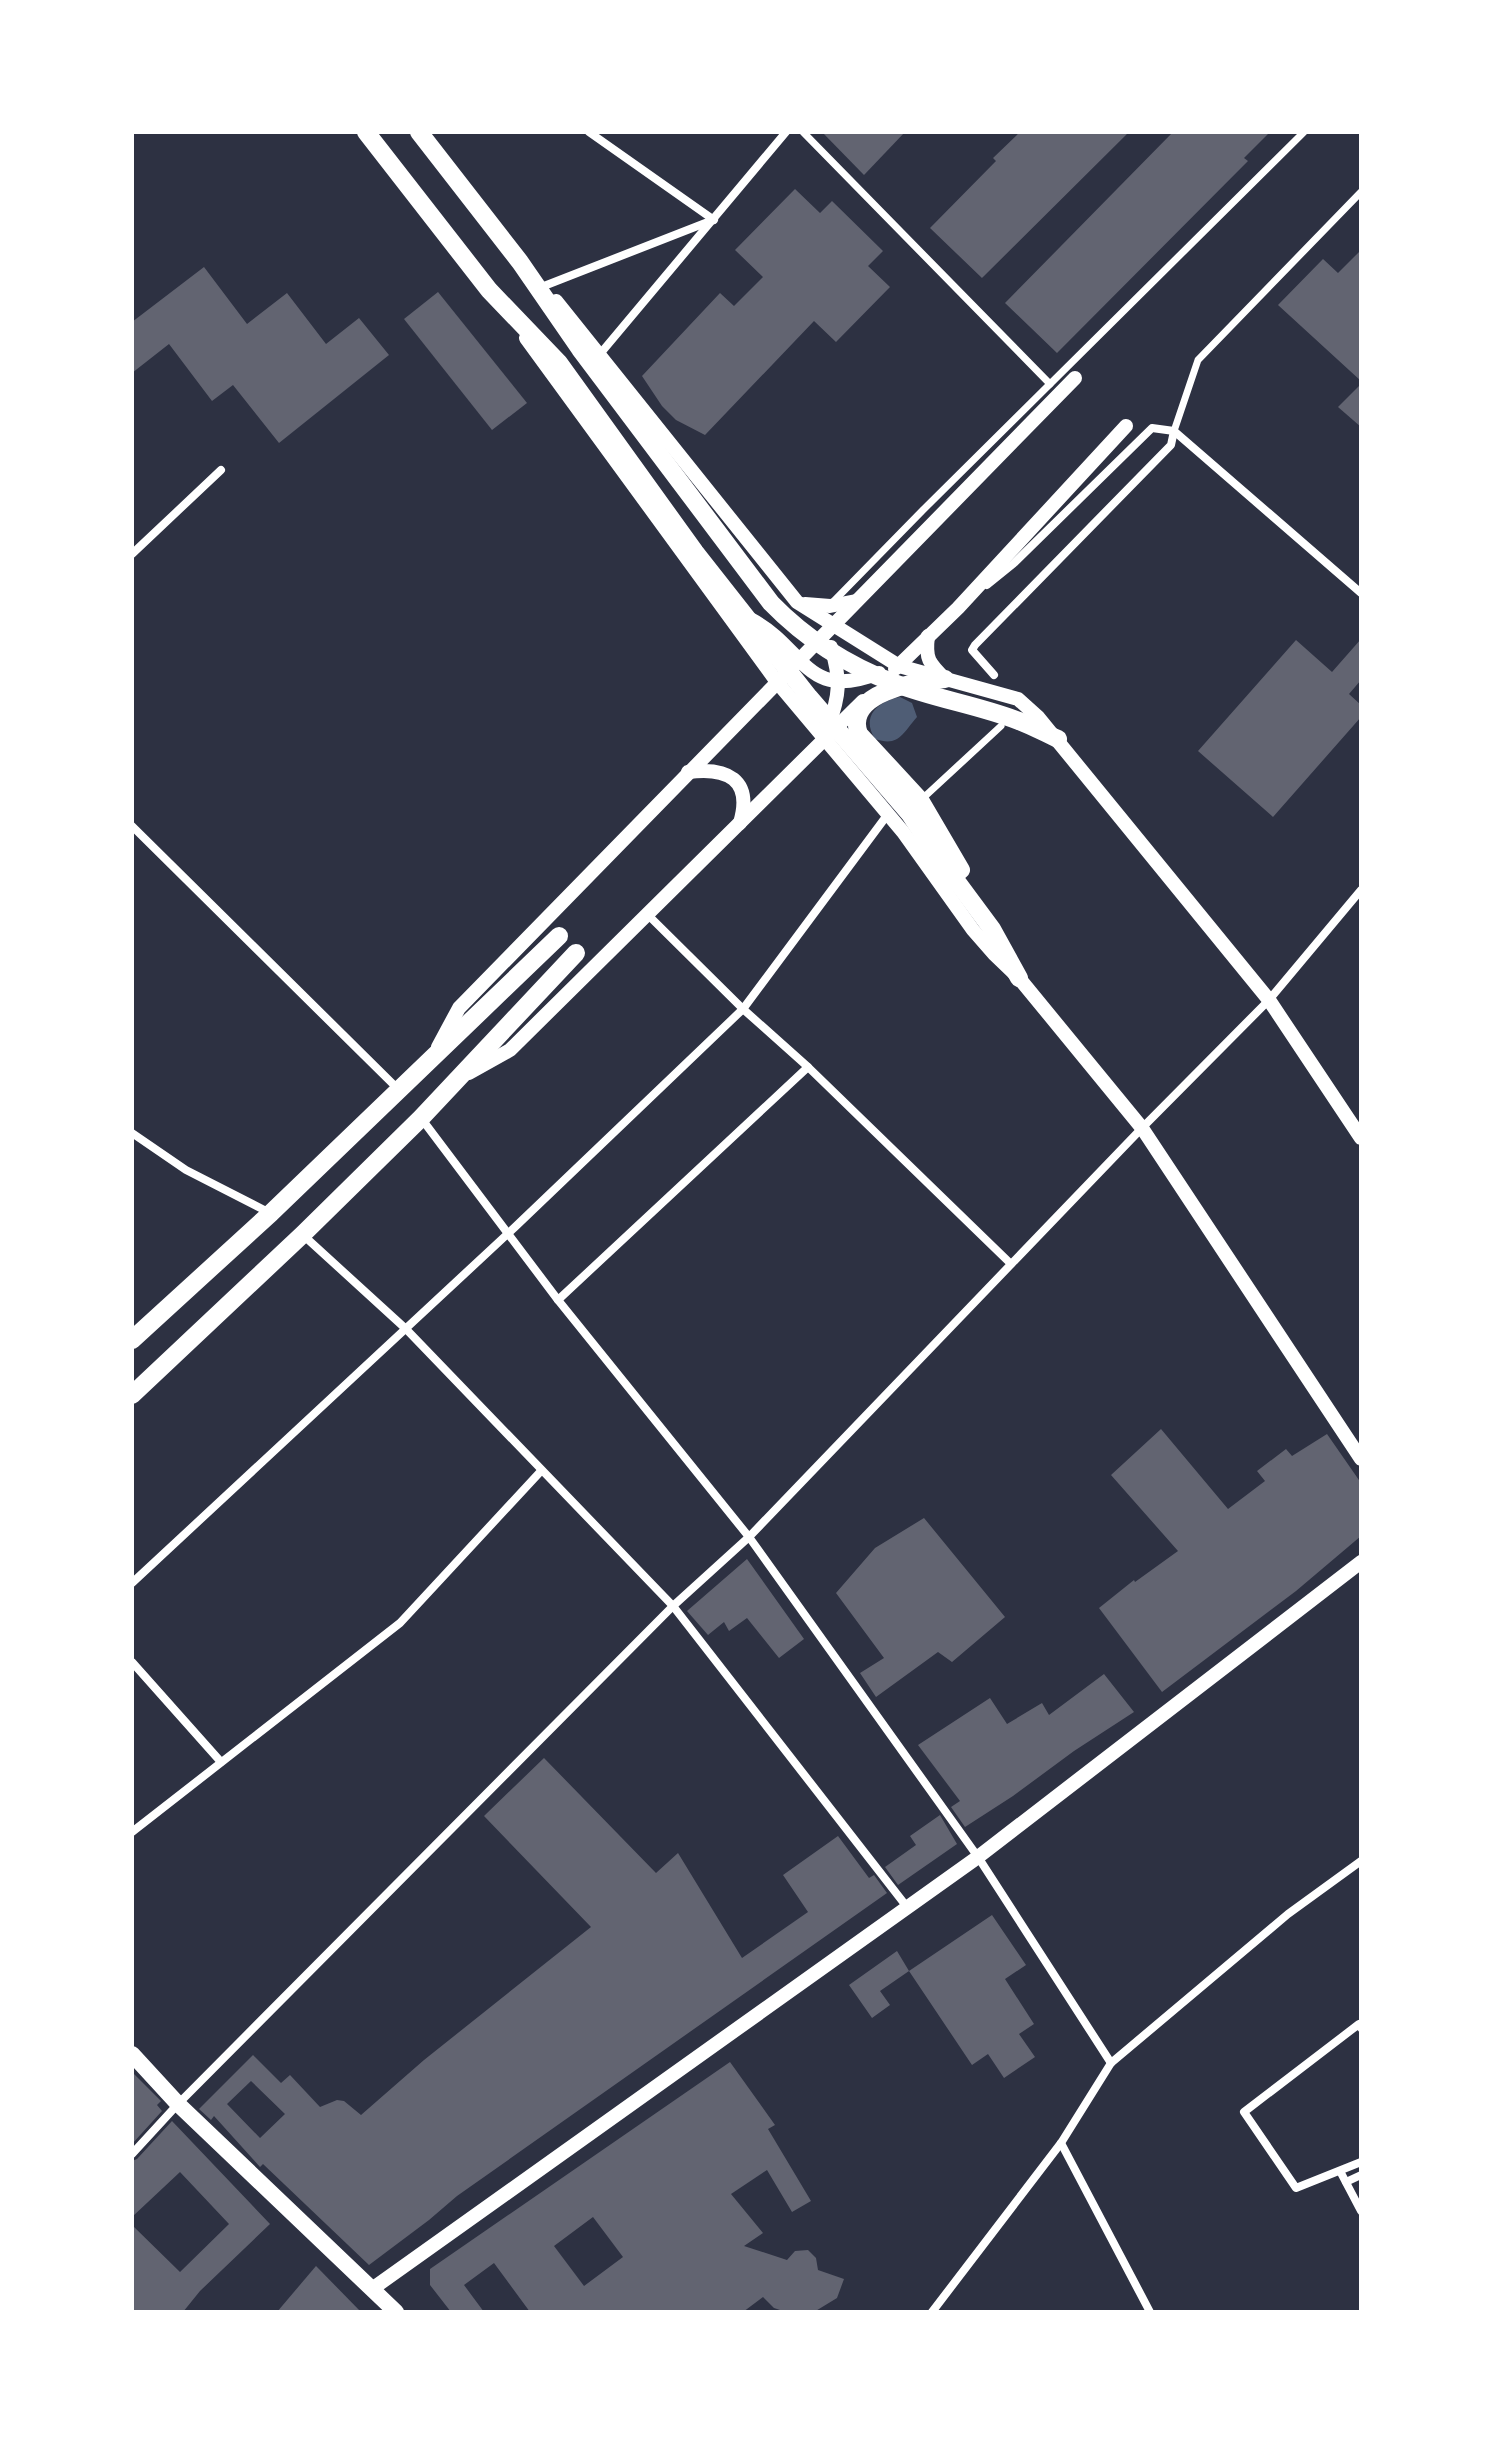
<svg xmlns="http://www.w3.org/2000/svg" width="1493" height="2444" font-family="Quicksand,sans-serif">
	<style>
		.water { fill: #4f5d75 }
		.building { fill: #626471; fill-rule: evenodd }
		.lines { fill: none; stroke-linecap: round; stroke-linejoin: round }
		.pedestrian { stroke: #fff; stroke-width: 7 }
		.minor { stroke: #fff; stroke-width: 8 }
		.tertiary { stroke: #fff; stroke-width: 14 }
		.secondary { stroke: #fff; stroke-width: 16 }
		.primary { stroke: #fff; stroke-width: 18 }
	</style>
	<rect width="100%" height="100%" fill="#2d3142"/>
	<!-- water -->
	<path class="water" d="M900,697L912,703L917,717C902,734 899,747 875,739C861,716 877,702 900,697Z"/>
	<!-- building -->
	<g class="building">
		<polygon points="822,132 905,132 864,175"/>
		<polygon points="1020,132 1129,132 982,278 930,228 996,161 993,158"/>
		<polygon points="1173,132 1270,132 1244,158 1248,161 1057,353 1005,303"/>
		<polygon points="795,189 820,213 832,201 883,251 868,266 890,287 836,342 814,321 705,435 676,420 662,406 642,376 720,293 734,306 763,277 735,250"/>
		<polygon points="1361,250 1361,381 1278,305 1323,259 1338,273"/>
		<polygon points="204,267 247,324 287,293 326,344 359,318 389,355 279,443 233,385 212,401 169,344 132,373 132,322"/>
		<polygon points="438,292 527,403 492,430 404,319"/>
		<polygon points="1361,384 1361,427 1338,407"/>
		<polygon points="1361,639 1361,680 1349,694 1361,705 1361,717 1273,817 1198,751 1296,640 1332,672"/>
		<polygon points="1161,1429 1228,1509 1265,1481 1257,1471 1286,1449 1292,1456 1327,1434 1361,1483 1361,1536 1296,1591 1162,1692 1099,1608 1134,1580 1135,1582 1178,1551 1111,1475"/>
		<polygon points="924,1518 1005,1617 952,1662 938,1652 876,1697 860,1673 884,1658 836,1593 875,1548"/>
		<polygon points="747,1559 804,1639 779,1658 747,1618 729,1631 724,1622 708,1635 687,1611"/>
		<polygon points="1104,1674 1134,1712 1074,1751 1013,1796 965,1827 951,1807 960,1801 918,1745 990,1698 1007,1724 1042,1703 1049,1715"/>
		<path d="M544,1758L656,1873L678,1853L742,1958L808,1912L783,1875L838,1836L869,1878L874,1875L887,1893L457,2196L429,2220L369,2265L263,2164L260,2167L214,2116L211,2120L199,2109L253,2055L281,2083L290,2075L320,2107L337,2100L344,2101L361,2115L424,2060L591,1927L484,1816ZM251,2081L285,2114L260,2138L227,2104Z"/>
		<polygon points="940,1815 957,1844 898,1885 885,1867 916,1845 910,1836"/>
		<polygon points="992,1915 1026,1965 1005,1979 1034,2024 1019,2034 1035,2057 1004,2078 988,2054 972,2065 909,1971"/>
		<polygon points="897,1951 909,1971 880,1991 890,2005 872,2018 849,1985"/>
		<path d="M730,2062L775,2125L768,2129L811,2201L792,2212L767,2170L731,2194L763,2233L744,2246L787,2260L795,2251L808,2250L816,2258L818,2270L844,2279L837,2298L814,2312H786L774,2308L763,2297L743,2312H530L494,2263L464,2285L484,2312H451L430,2285V2269ZM593,2217L623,2257L584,2286L554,2246Z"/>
		<polygon points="132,2072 161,2101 157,2105 162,2111 132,2144"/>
		<polygon points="172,2121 270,2224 200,2291 183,2312 132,2312 132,2225 180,2272 229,2224 180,2172 132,2217 132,2161 137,2159"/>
		<polygon points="316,2266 361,2312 277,2312"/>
	</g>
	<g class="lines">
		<!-- pedestrian -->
		<g class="pedestrian">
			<polyline points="803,132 1050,384"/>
			<polyline points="1174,431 1198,360 1361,192"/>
			<polyline points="831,604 922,511 1304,132"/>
			<polyline points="921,800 1001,726"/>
		</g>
		<!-- minor -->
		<g class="minor">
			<polyline points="589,132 714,220"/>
			<polyline points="544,286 713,220"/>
			<polyline points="600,354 786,132"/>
			<polyline points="132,554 221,470"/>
			<polyline points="987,585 1013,564 1152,428 1174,431 1361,593"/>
			<polyline points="994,675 972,650 975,645 1171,445 1174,431"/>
			<polyline points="132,826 399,1090"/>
			<polyline points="646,913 743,1009 808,1067 1011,1264"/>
			<polyline points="421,1118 558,1300 749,1537 978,1857 1111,2063"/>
			<polyline points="132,1133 186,1170 270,1213"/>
			<polyline points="303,1235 406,1329 673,1606 907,1907"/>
			<polyline points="558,1300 808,1067"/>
			<polyline points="132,1583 515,1227 743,1009 888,814"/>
			<polyline points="132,1662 221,1762"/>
			<polyline points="132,1832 400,1623 541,1471"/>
			<polyline points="1361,2028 1359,2024 1244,2112 1296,2188 1361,2162"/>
			<polyline points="1061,2143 1150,2312"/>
			<polyline points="132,2154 178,2104 673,1606 749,1537 1142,1128 1269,1000 1361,890"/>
			<polyline points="1340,2171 1361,2211"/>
			<polyline points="1346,2182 1361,2175"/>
			<polyline points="932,2312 1061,2143 1111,2063 1288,1914 1361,1861"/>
		</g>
		<!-- tertiary -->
		<g class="tertiary">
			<polyline points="556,301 797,602 899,666 1018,699 1038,717 1269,1000 1361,1138"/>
			<polyline points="526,338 777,682 903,832 973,930 994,954 1019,978 1142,1128 1361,1459"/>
			<polyline points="805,604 830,606 856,601"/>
			<path d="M752,620C806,649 805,702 879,673"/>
			<path d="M928,636C925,659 929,663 945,679"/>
			<polyline points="895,669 958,608 1126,426"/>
			<path d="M828,727C840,695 841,679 831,647"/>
			<path d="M688,772C727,767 753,779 740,823"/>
			<polyline points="438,1047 459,1008 1075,378"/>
			<polyline points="469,1073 510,1050 863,701"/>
			<polyline points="372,2289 978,1857 1361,1562"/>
		</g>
		<!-- secondary -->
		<polyline class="secondary" points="132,2054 178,2104 396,2312"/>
		<!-- primary -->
		<g class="primary">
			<polyline points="366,132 489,290 559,363 695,552 809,697 910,814 932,848 992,929 1019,978"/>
			<path d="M419,132L520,262L580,349L771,603C806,639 847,665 894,683C935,699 978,705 1019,721C1032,726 1045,733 1058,739"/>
			<path d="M945,679C917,681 843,693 859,734L920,800L961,870"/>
			<polyline points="132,1340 271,1213 559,936"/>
			<polyline points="132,1395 303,1234 421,1118 576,953"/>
		</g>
	</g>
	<!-- border -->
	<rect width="1493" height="2444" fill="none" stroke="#ffffff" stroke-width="268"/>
</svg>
